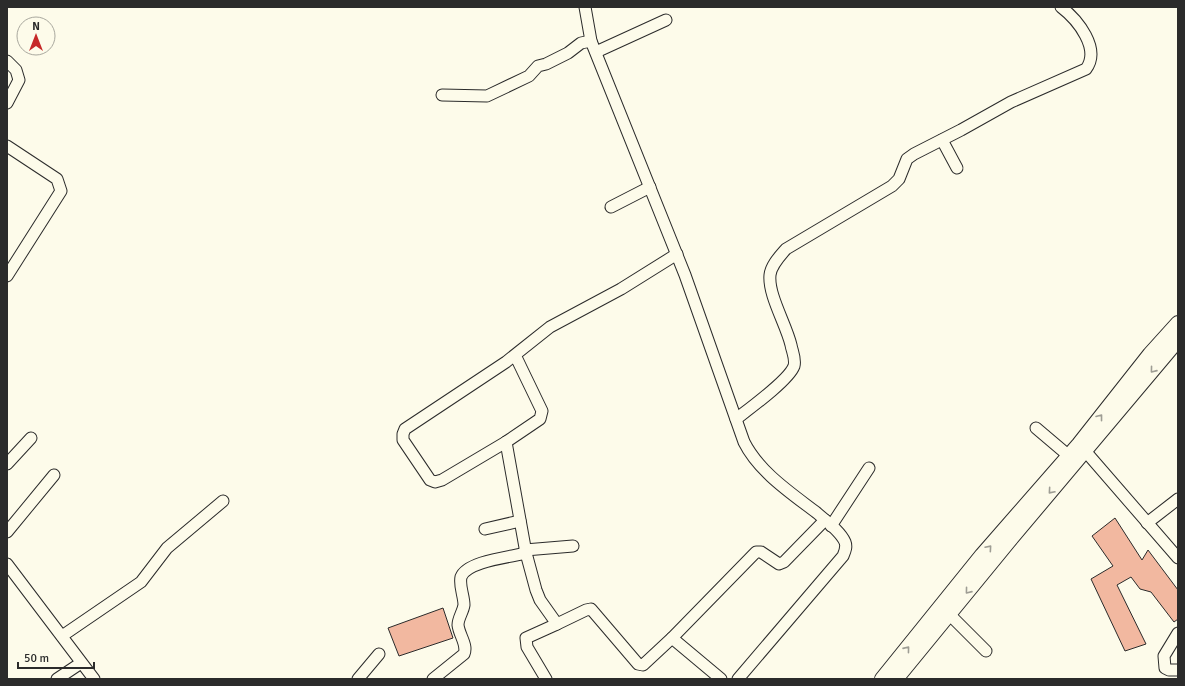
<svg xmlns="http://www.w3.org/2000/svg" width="1185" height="686" font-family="Signika,sans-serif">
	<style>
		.building { fill: #f2b8a0; stroke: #2b2b2b }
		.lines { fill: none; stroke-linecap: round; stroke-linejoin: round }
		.minor-casing { stroke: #2b2b2b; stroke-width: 13 }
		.major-casing { stroke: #2b2b2b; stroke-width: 16 }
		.minor { stroke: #fdfbea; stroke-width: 11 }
		.major { stroke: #fdfbea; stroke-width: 14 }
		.oneway { stroke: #9e9d94 }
	</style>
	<rect width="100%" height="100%" fill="#fdfbea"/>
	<!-- building -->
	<g class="building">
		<polygon points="1115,518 1142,560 1148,550 1178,590 1178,619 1174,622 1151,592 1140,589 1131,577 1117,585 1146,644 1125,651 1091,579 1113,566 1092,536"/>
		<polygon points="443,608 453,638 399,656 388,628"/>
	</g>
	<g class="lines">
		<!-- minor casing -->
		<g class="minor-casing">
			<g id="minor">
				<path d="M585,7L591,41L685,275L744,442C759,472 791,493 817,513C826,521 840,531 845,542C847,547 845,551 843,556L738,679"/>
				<polyline points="596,52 666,20"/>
				<polyline points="7,61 16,70 19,80 7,103"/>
				<polyline points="442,95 487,96 529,76 538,66 546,64 568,53 581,43 591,41"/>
				<polyline points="942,140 957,168"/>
				<polyline points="7,146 57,179 61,191 7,276"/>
				<polyline points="611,207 650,187"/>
				<polyline points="515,355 542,411 540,419 506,442 442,480 435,482 430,480 403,440 403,434 405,429 506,362 550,327 621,289 677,254"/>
				<path d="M736,419C749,409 789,380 794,366C796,359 792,351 791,345C786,324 768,295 770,275C771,265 780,256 786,249L892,186L899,179L907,159L914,154L961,130L1011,102L1086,69C1101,49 1078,20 1061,7"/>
				<polyline points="1036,428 1069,456"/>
				<polyline points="506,442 526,553 536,590 540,600 557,624 586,610 591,609 638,664 643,665 672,638 721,679"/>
				<polyline points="1080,445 1178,558"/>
				<polyline points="7,464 31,438"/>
				<polyline points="1147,523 1178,499"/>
				<polyline points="831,526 869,468"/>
				<polyline points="485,529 520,521"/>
				<polyline points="7,532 54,475"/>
				<polyline points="525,550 573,546"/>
				<polyline points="7,564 94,679"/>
				<polyline points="949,614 986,651"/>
				<polyline points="1178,633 1164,656 1165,668 1169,670 1178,670"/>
				<polyline points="62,636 141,582 167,548 223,501"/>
				<polyline points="672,638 756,552 761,552 779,564 784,562 825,520"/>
				<polyline points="57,679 81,663"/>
				<polyline points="358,679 379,654"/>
				<path d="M433,679L464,654C468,645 459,635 458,625C458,618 463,612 464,605C464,596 459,586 461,577C467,561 511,557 526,553"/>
				<polyline points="546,679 527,647 526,638 557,624"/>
			</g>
		</g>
		<!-- major casing -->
		<g class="major-casing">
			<g id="major">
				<polyline points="882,679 982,555 1079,444 1150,354 1178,323"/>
				<polyline points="896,679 1009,541 1178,340"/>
			</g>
		</g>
		<!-- minor -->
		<use href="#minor" class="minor"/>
		<!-- major -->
		<use href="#major" class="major"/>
	</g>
	<!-- one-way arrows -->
	<defs><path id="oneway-chevron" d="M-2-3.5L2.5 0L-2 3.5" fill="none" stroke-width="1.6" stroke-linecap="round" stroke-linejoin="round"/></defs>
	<g class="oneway">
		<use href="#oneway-chevron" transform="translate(1153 370) rotate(129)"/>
		<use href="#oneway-chevron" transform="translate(1100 417) rotate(-52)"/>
		<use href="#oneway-chevron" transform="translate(1051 491) rotate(131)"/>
		<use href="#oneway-chevron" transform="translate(989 548) rotate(-49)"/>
		<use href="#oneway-chevron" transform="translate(968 591) rotate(129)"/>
		<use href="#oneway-chevron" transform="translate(907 649) rotate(-51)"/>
	</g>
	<!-- border -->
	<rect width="1185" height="686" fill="none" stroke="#2b2b2b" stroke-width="16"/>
	<!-- north arrow -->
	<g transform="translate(36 36)"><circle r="19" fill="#fdfbea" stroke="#a9a89e"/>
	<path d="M0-3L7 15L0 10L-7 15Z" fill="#c62828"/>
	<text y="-6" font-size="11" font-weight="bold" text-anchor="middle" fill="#2b2b2b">N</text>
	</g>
	<!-- scale -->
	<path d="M18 662v6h76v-6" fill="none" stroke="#2b2b2b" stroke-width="2"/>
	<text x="24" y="662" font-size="12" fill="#2b2b2b" stroke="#fdfbea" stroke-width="3" paint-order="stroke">50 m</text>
</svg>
